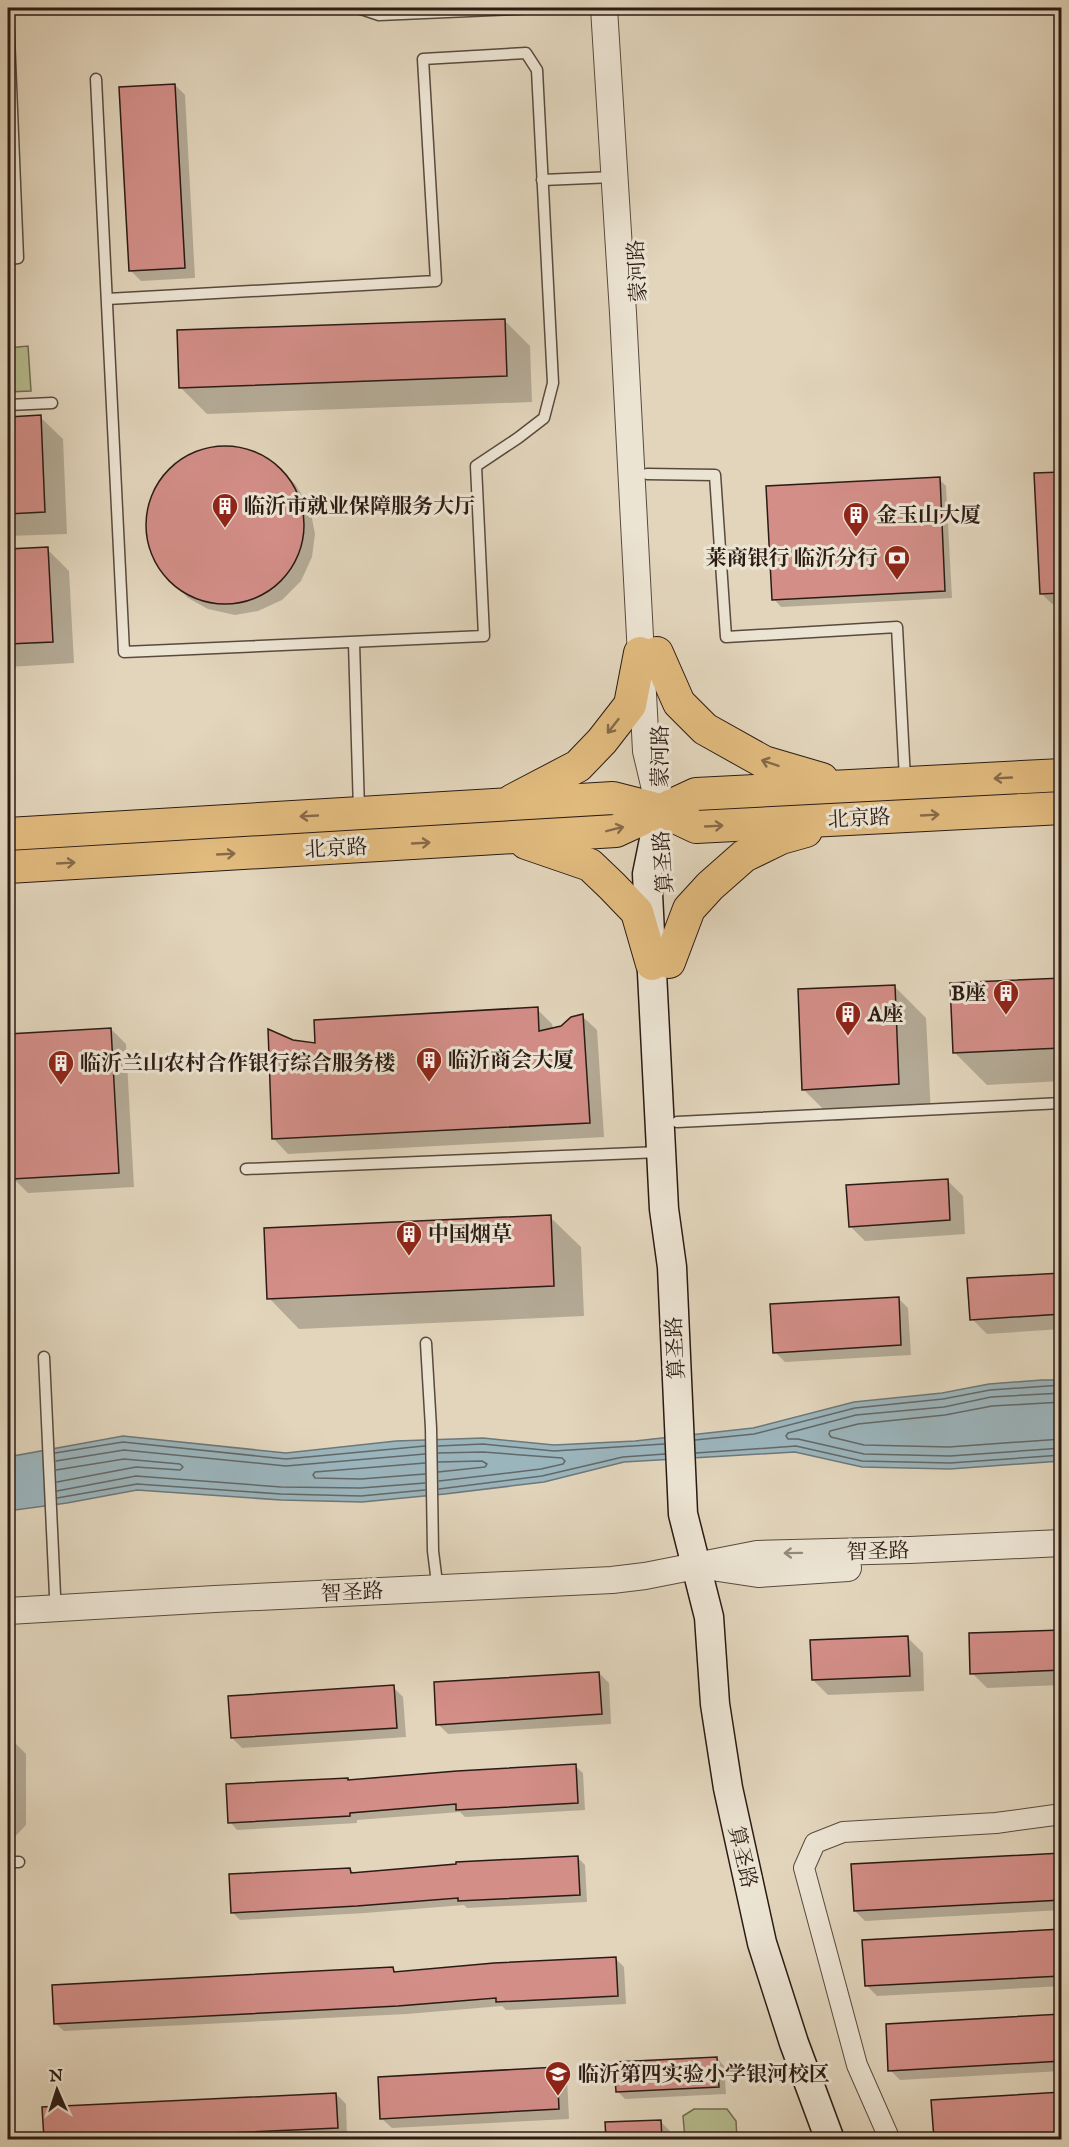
<svg xmlns="http://www.w3.org/2000/svg" width="1069" height="2147" font-family="'IM FELL English','Noto Serif SC',serif">
	<style>
		.green { fill: #b6bc8e; stroke: #706c51; stroke-width: 1.5 }
		.water { fill: #9bb5bd; stroke: #6e7779; stroke-width: 1.5 }
		.shadow { fill: #0003 }
		.lines { fill: none; stroke-linecap: round; stroke-linejoin: round }
		.shore { stroke: #636868; stroke-width: 1.5 }
		.building { fill: #d38e88; stroke: #2b1b14; stroke-width: 1.5 }
		.service-casing { stroke: #594a3e; stroke-width: 13 }
		.minor-casing { stroke: #594a3e; stroke-width: 22 }
		.tertiary-casing { stroke: #594a3e; stroke-width: 28 }
		.secondary-casing { stroke: #2b1b14; stroke-width: 31 }
		.primary-casing { stroke: #2b1b14; stroke-width: 34 }
		.service { stroke: #ece4d3; stroke-width: 10 }
		.minor { stroke: #ece4d3; stroke-width: 20 }
		.tertiary { stroke: #ece4d3; stroke-width: 26 }
		.secondary { stroke: #ece4d3; stroke-width: 28 }
		.primary { stroke: #e1ba7e; stroke-width: 32 }
		.oneway { stroke: #866a49 }
		.oneway2 { stroke: #958a7d }
		.labels { text-anchor: middle; stroke-width: 6; stroke-linejoin: round; paint-order: stroke }
		.street-label { font-size: 21px; fill: #2b1b14; stroke: #ece4d3 }
		.poi-label { font-size: 21px; font-weight: bold; fill: #2b1b14; stroke: #ece4d3; text-anchor: start }
	</style>
	<rect width="100%" height="100%" fill="#e2d5bc"/>
	<filter id="stains"><feTurbulence type="fractalNoise" baseFrequency=".00333" numOctaves="4"/><feColorMatrix values="0 0 0 0 .2 0 0 0 0 .09 0 0 0 0 .02 0 0 0 .5 -.17"/></filter>
	<radialGradient id="worn" r=".72"><stop offset=".6" stop-color="#630" stop-opacity="0"/><stop offset="1" stop-color="#630" stop-opacity=".3"/></radialGradient>
	<!-- green -->
	<g class="green">
		<polygon points="28,346 31,391 8,392 8,348"/>
		<polygon points="694,2109 727,2109 736,2121 737,2139 685,2139 683,2116"/>
	</g>
	<!-- water -->
	<polygon class="water" points="1042,1380 1061,1380 1061,1461 950,1469 862,1467 795,1452 624,1462 544,1482 445,1494 362,1502 281,1500 137,1490 67,1503 8,1511 8,1457 123,1436 286,1453 396,1441 483,1438 554,1445 635,1441 753,1428 854,1402 942,1393 989,1384"/>
	<!-- shadow -->
	<g class="shadow">
		<polygon points="175,85 185,95 195,278 141,281 131,271"/>
		<polygon points="504,320 530,346 532,402 207,414 181,388"/>
		<polygon points="40,417 63,439 67,534 8,536 8,418"/>
		<polygon points="221,447 250,450 274,463 295,484 310,508 315,534 312,557 301,581 282,600 258,611 235,615 208,609 188,598 158,566 147,535 148,508 156,489 172,467 194,453"/>
		<polygon points="1062,474 1062,603 1052,604 1042,594"/>
		<polygon points="939,479 946,486 952,598 781,607 774,599"/>
		<polygon points="47,549 69,571 74,663 8,667 8,551"/>
		<polygon points="1062,980 1062,1081 987,1085 955,1053"/>
		<polygon points="894,986 926,1018 931,1115 835,1121 803,1089"/>
		<polygon points="537,1009 552,1024 553,1029 562,1028 582,1016 597,1030 604,1137 288,1154 274,1139 317,1044"/>
		<polygon points="111,1029 126,1044 134,1187 28,1193 13,1178 12,1153 8,1153 8,1035"/>
		<polygon points="948,1181 963,1196 965,1234 865,1241 850,1226"/>
		<polygon points="550,1217 581,1247 584,1316 299,1329 269,1298"/>
		<polygon points="1062,1275 1062,1329 987,1334 972,1319"/>
		<polygon points="898,1298 908,1308 911,1355 785,1362 775,1352"/>
		<polygon points="1062,1631 1062,1685 987,1688 972,1673"/>
		<polygon points="908,1638 923,1653 924,1691 828,1695 813,1680"/>
		<polygon points="599,1673 609,1683 611,1724 448,1734 438,1724"/>
		<polygon points="393,1687 403,1697 406,1737 242,1748 232,1738"/>
		<polygon points="8,1736 26,1754 26,1825 8,1844"/>
		<polygon points="575,1766 583,1773 585,1810 465,1817 460,1812 357,1820 357,1823 237,1830 230,1822 348,1779 350,1781"/>
		<polygon points="1062,1854 1062,1910 865,1921 855,1911"/>
		<polygon points="577,1857 585,1865 587,1902 467,1908 464,1905 365,1913 240,1920 232,1912 350,1869 355,1874"/>
		<polygon points="1062,1930 1062,1986 877,1996 867,1986"/>
		<polygon points="615,1958 624,1967 626,2004 506,2010 502,2006 407,2014 64,2031 55,2023 393,1969 398,1974"/>
		<polygon points="1062,2016 1062,2071 900,2080 890,2070"/>
		<polygon points="717,2058 724,2066 726,2094 625,2099 618,2092"/>
		<polygon points="557,2069 567,2079 569,2119 392,2128 381,2118"/>
		<polygon points="1062,2093 1062,2140 935,2140 933,2101"/>
		<polygon points="336,2094 346,2104 347,2137 305,2140 45,2140 44,2108"/>
		<polygon points="660,2121 670,2131 671,2140 607,2140 606,2124"/>
	</g>
	<g class="lines">
		<!-- shore -->
		<g class="shore">
			<polyline points="1062,1393 991,1397 944,1407 856,1415 788,1433 786,1436 788,1439 798,1439 864,1454 950,1456 1062,1448"/>
			<polyline points="1062,1402 992,1406 945,1415 858,1424 830,1431 829,1434 831,1437 864,1445 949,1447 1062,1439"/>
			<polyline points="695,1440 754,1434 855,1408 943,1399 990,1390 1062,1385"/>
			<polyline points="438,1446 483,1444 554,1451 664,1444"/>
			<polyline points="55,1453 123,1442 286,1459 425,1446"/>
			<polyline points="438,1453 483,1452 562,1458 565,1461 563,1464 541,1469 439,1481"/>
			<polyline points="696,1453 796,1446 862,1461 950,1463 1062,1455"/>
			<polyline points="56,1461 124,1450 286,1466 425,1454"/>
			<polyline points="438,1462 482,1461 487,1464 485,1467 438,1472"/>
			<polyline points="425,1463 315,1472 313,1475 315,1478 361,1479 425,1474"/>
			<polyline points="56,1470 124,1459 180,1464 183,1467 180,1470 136,1467 57,1482"/>
			<polyline points="439,1489 542,1476 623,1457 665,1454"/>
			<polyline points="57,1491 136,1476 281,1487 361,1488 425,1483"/>
			<polyline points="57,1498 137,1484 281,1494 361,1496 425,1490"/>
		</g>
	</g>
	<!-- building -->
	<g class="building">
		<polygon points="175,84 185,268 129,271 119,87"/>
		<polygon points="505,319 507,376 179,388 177,330"/>
		<polygon points="41,415 45,512 8,514 8,417"/>
		<circle cx="225" cy="525" r="79"/>
		<polygon points="1062,472 1062,593 1040,594 1034,473"/>
		<polygon points="940,477 945,591 772,600 766,486"/>
		<polygon points="48,547 53,642 8,644 8,549"/>
		<polygon points="1062,978 1062,1048 953,1053 950,983"/>
		<polygon points="895,985 899,1084 802,1090 798,989"/>
		<polygon points="538,1007 539,1031 561,1026 571,1017 583,1014 590,1123 272,1139 268,1029 293,1040 315,1043 314,1020"/>
		<polygon points="111,1028 119,1173 12,1179 10,1138 8,1138 8,1034"/>
		<polygon points="948,1179 950,1220 849,1227 846,1185"/>
		<polygon points="551,1215 554,1286 267,1299 264,1228"/>
		<polygon points="1062,1273 1062,1314 970,1320 967,1278"/>
		<polygon points="899,1297 901,1345 773,1353 770,1304"/>
		<polygon points="1062,1630 1062,1670 970,1674 969,1633"/>
		<polygon points="908,1636 910,1676 812,1680 810,1640"/>
		<polygon points="599,1672 602,1714 436,1725 434,1682"/>
		<polygon points="394,1685 397,1728 231,1738 228,1696"/>
		<polygon points="576,1764 578,1803 456,1810 456,1804 350,1813 350,1816 228,1823 226,1784 348,1778 348,1780 457,1771"/>
		<polygon points="1062,1853 1062,1900 854,1911 851,1864"/>
		<polygon points="578,1856 580,1895 458,1901 458,1898 357,1906 231,1913 229,1874 350,1868 351,1873 456,1864 456,1862"/>
		<polygon points="1062,1929 1062,1976 865,1986 862,1940"/>
		<polygon points="616,1957 618,1996 496,2002 496,1998 398,2006 54,2024 52,1985 393,1967 394,1972 494,1963"/>
		<polygon points="1062,2014 1062,2061 888,2071 886,2024"/>
		<polygon points="717,2057 719,2087 616,2092 614,2062"/>
		<polygon points="557,2067 559,2109 380,2119 378,2077"/>
		<polygon points="1062,2092 1062,2138 934,2139 931,2100"/>
		<polygon points="336,2093 338,2128 93,2139 44,2139 42,2107"/>
		<polygon points="661,2120 662,2139 606,2139 605,2122"/>
	</g>
	<g class="lines">
		<!-- service casing -->
		<g class="service-casing">
			<g id="service">
				<polyline points="358,8 379,15 538,8"/>
				<polyline points="8,11 18,258 8,259"/>
				<polyline points="96,79 124,652 484,636 476,466 518,438 544,418 553,383 537,70 526,53 423,59 436,281 107,299"/>
				<polyline points="542,180 614,177"/>
				<polyline points="8,405 52,403"/>
				<polyline points="647,474 715,475 726,637 897,627 905,779"/>
				<polyline points="354,643 359,810"/>
				<polyline points="677,1122 1062,1103"/>
				<polyline points="246,1169 660,1152"/>
				<polyline points="426,1343 431,1428 433,1551 436,1575"/>
				<polyline points="44,1357 55,1595"/>
				<polyline points="8,1862 19,1862"/>
			</g>
		</g>
		<!-- minor casing -->
		<g class="minor-casing">
			<polyline id="minor" points="890,2140 857,2065 804,1868 815,1843 843,1832 996,1823 1062,1814"/>
		</g>
		<!-- tertiary casing -->
		<g class="tertiary-casing">
			<g id="tertiary">
				<polyline points="604,8 623,313 646,751 660,810"/>
				<polyline points="718,1568 758,1574 848,1568"/>
				<polyline points="8,1611 215,1599 612,1580 645,1576 757,1554 910,1550 1062,1543"/>
			</g>
		</g>
		<!-- secondary casing -->
		<g class="secondary-casing">
			<polyline id="secondary" points="660,810 647,874 664,1209 672,1267 683,1514 709,1617 715,1704 728,1788 762,1943 794,2043 830,2140"/>
		</g>
		<!-- primary casing -->
		<g class="primary-casing">
			<g id="primary">
				<polyline points="657,653 679,703 705,729 764,762 822,779"/>
				<polyline points="513,800 578,766 602,741 630,705 640,653"/>
				<polyline points="8,834 613,798 660,810 696,827 1062,808"/>
				<polyline points="526,843 590,865 612,886 637,912 652,964"/>
				<polyline points="8,867 616,831 696,794 1062,775"/>
				<polyline points="669,962 689,909 710,886 744,856 781,838 806,831"/>
			</g>
		</g>
		<!-- service -->
		<use href="#service" class="service"/>
		<!-- minor -->
		<use href="#minor" class="minor"/>
		<!-- tertiary -->
		<use href="#tertiary" class="tertiary"/>
		<!-- secondary -->
		<use href="#secondary" class="secondary"/>
		<!-- primary -->
		<use href="#primary" class="primary"/>
	</g>
	<!-- one-way arrows -->
	<defs><path id="oneway-shaft" d="M-6 0H5M1.5-3L5.5 0L1.5 3" fill="none" stroke-width="1.6" stroke-linecap="round" stroke-linejoin="round" transform="scale(1.5)"/></defs>
	<g class="oneway">
		<use href="#oneway-shaft" transform="translate(613 726) rotate(128)"/>
		<use href="#oneway-shaft" transform="translate(770 763) rotate(-161)"/>
		<use href="#oneway-shaft" transform="translate(1003 778) rotate(177)"/>
		<use href="#oneway-shaft" transform="translate(930 815) rotate(-3)"/>
		<use href="#oneway-shaft" transform="translate(309 816) rotate(177)"/>
		<use href="#oneway-shaft" transform="translate(714 826) rotate(-3)"/>
		<use href="#oneway-shaft" transform="translate(615 829) rotate(-14)"/>
		<use href="#oneway-shaft" transform="translate(421 843) rotate(-3)"/>
		<use href="#oneway-shaft" transform="translate(226 854) rotate(-3)"/>
		<use href="#oneway-shaft" transform="translate(66 863) rotate(-3)"/>
	</g>
	<use class="oneway2" href="#oneway-shaft" transform="translate(793 1553) rotate(179)"/>
	<!-- icons -->
	<defs>
		<g id="building-pin" transform="scale(1.35)"><path d="M0 17L-7.5 6A9.5 9.5 0 1 1 7.5 6Z" fill="#8f2418" stroke="#ece4d3"/><path d="M-4-6H4V6H1V3H-1V6H-4ZM-2.5-4.3h1.7v1.8h-1.7ZM.8-4.3h1.7v1.8H.8ZM-2.5-1h1.7V.8h-1.7ZM.8-1h1.7V.8H.8Z" fill="#fff"/></g>
		<g id="bank-pin" transform="scale(1.35)"><path d="M0 17L-7.5 6A9.5 9.5 0 1 1 7.5 6Z" fill="#8f2418" stroke="#ece4d3"/><path d="M-6-4H6V4H-6ZM0-2.3a2.3 2.3 0 1 0 0 4.6a2.3 2.3 0 1 0 0-4.6Z" fill="#fff"/></g>
		<g id="school-pin" transform="scale(1.35)"><path d="M0 17L-7.5 6A9.5 9.5 0 1 1 7.5 6Z" fill="#8f2418" stroke="#ece4d3"/><path d="M0-5L7-2L0 1L-7-2ZM-4 1L0 2.5L4 1V4Q0 6-4 4Z" fill="#fff"/></g>
	</defs>
	<g fill-rule="evenodd">
		<use href="#building-pin" x="225" y="506"/>
		<use href="#building-pin" x="856" y="515"/>
		<use href="#bank-pin" x="897" y="558"/>
		<use href="#building-pin" x="1006" y="993"/>
		<use href="#building-pin" x="848" y="1014"/>
		<use href="#building-pin" x="429" y="1060"/>
		<use href="#building-pin" x="61" y="1063"/>
		<use href="#building-pin" x="409" y="1234"/>
		<use href="#school-pin" x="558" y="2074"/>
	</g>
	<g class="labels">
		<!-- street labels -->
		<g class="street-label">
			<text transform="translate(637 271) rotate(-93)" y="7">蒙河路</text>
			<text transform="translate(660 756) rotate(-90)" y="7">蒙河路</text>
			<text transform="translate(859 818) rotate(-3)" y="7">北京路</text>
			<text transform="translate(336 848) rotate(-3)" y="7">北京路</text>
			<text transform="translate(663 862) rotate(-94)" y="7">算圣路</text>
			<text transform="translate(675 1348) rotate(-93)" y="7">算圣路</text>
			<text transform="translate(878 1551) rotate(-2)" y="7">智圣路</text>
			<text transform="translate(352 1592) rotate(-3)" y="7">智圣路</text>
			<text transform="translate(743 1857) rotate(77)" y="7">算圣路</text>
		</g>
		<!-- poi labels -->
		<g class="poi-label">
			<text x="244" y="513">临沂市就业保障服务大厅</text>
			<text x="876" y="522">金玉山大厦</text>
			<text x="878" y="565" text-anchor="end">莱商银行 临沂分行</text>
			<text x="986" y="1000" text-anchor="end">B座</text>
			<text x="868" y="1021">A座</text>
			<text x="448" y="1067">临沂商会大厦</text>
			<text x="80" y="1070">临沂兰山农村合作银行综合服务楼</text>
			<text x="428" y="1241">中国烟草</text>
			<text x="578" y="2081">临沂第四实验小学银河校区</text>
		</g>
	</g>
	<!-- margin -->
	<rect width="1069" height="2147" fill="none" stroke="#e2d5bc" stroke-width="30"/>
	<rect x="9" y="9" width="1051" height="2129" fill="none" stroke="#2b1b14" stroke-width="3"/>
	<rect x="15" y="15" width="1039" height="2117" fill="none" stroke="#2b1b14" stroke-width="1.5"/>
	<!-- north arrow -->
	<g transform="translate(57 2090) rotate(357)" stroke="#ece4d3" stroke-width="4.5" paint-order="stroke">
	<path d="M0-4.5L10 22L0 15L-10 22Z" fill="#2b1b14"/>
	<text y="-9" font-size="16" font-weight="bold" text-anchor="middle" fill="#2b1b14">N</text>
	</g>
	<rect width="100%" height="100%" filter="url(#stains)"/>
	<rect width="100%" height="100%" fill="url(#worn)"/>
</svg>
